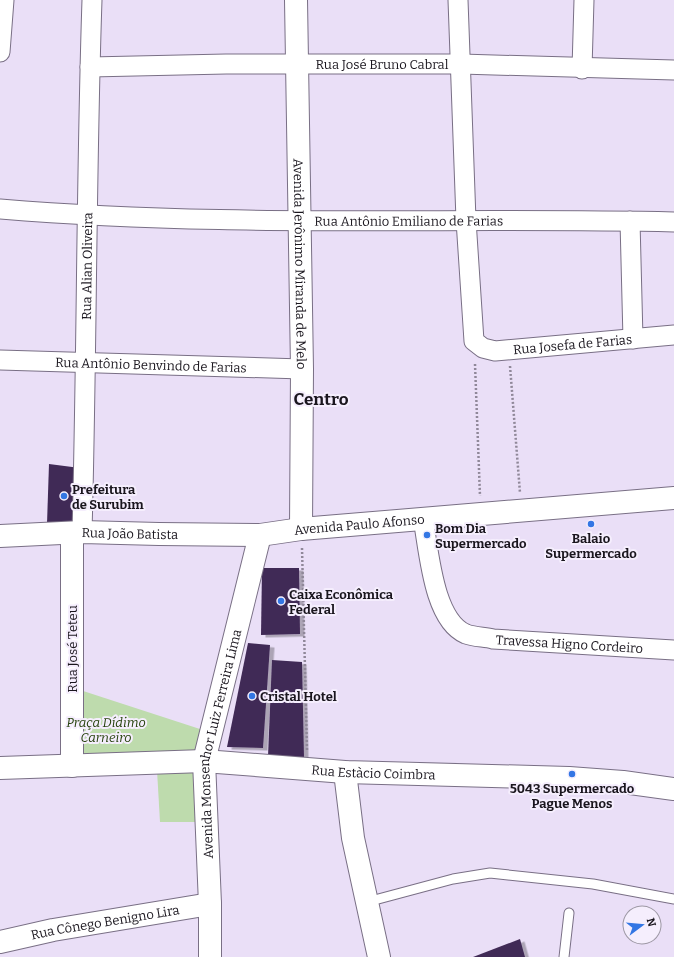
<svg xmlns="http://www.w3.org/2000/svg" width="674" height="957" font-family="Bitter,serif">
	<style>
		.green { fill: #bedbad }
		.building { fill: #412a56; filter: url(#shadow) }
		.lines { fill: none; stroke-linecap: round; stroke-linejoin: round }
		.service-casing { stroke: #796f85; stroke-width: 11 }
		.minor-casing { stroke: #796f85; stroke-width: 21 }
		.tertiary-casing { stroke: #796f85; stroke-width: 24 }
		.secondary-casing { stroke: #796f85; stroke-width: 24 }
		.path { stroke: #908899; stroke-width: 2.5; stroke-dasharray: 2 2; stroke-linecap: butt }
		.service { stroke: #fff; stroke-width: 9 }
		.minor { stroke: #fff; stroke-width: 19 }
		.tertiary { stroke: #fff; stroke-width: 22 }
		.secondary { stroke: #fff; stroke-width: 22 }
		.poi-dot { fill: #3376e4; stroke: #f5eefd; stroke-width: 1.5 }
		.labels { text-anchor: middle; stroke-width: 4; stroke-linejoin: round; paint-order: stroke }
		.street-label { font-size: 13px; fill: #1a161e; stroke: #f5eefd }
		.poi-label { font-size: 13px; font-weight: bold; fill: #1a161e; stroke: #f5eefd; text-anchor: start }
		.park-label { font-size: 13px; font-style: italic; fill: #25410b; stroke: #f5eefd }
		.district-label { font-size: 17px; font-weight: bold; fill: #1a161e; stroke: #f5eefd }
	</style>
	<defs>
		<filter id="shadow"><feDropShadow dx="4.5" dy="2.5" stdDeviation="0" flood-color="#0004"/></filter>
	</defs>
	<rect width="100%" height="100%" fill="#eadff7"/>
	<!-- green -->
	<g class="green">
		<polygon points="77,689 203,730 203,759 77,759"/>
		<polygon points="157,770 193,771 197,822 160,822"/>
	</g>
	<!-- building -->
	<g class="building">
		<polygon points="49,464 80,468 80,527 47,524"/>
		<polygon points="262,568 299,568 300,634 261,635"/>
		<polygon points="248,643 270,645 263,748 227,747"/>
		<polygon points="272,660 302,662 304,758 268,756"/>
		<polygon points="520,939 525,957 473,957"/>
	</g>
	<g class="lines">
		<!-- service casing -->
		<g class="service-casing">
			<g id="service">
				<polyline points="367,902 453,879 490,873 593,884 674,899"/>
				<polyline points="564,957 569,913"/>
			</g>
		</g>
		<!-- minor casing -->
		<g class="minor-casing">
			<g id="minor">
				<path id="s1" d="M458,0L466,220L474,341L483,348L495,351L674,335"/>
				<polyline points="0,52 4,0"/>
				<path id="s2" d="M90,67L226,64H461L674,70"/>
				<polyline points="582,69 584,0"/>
				<path id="s3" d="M0,209C224,228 449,217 674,222"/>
				<polyline points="630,221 633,339"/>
				<path id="s4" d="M0,360L302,369"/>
				<path id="s5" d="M423,519C429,550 433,620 466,634C474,637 485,637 493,639L674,650"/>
				<path id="s6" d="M82,532C87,354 86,177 92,0"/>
			</g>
		</g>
		<!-- tertiary casing -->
		<g class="tertiary-casing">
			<g id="tertiary">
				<path id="s7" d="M296,0L302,369L301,529"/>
				<polyline points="72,533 72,766"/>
				<polyline points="345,772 353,838 379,957"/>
				<path id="s8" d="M0,942L53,930L210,904"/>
				<path id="s9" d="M210,957V904L204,761L260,535"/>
			</g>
		</g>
		<!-- secondary casing -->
		<g class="secondary-casing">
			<g id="secondary">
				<path id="s10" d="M0,536L82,532L159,534L260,535L301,529L674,498"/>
				<path id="s11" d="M0,768L204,761L345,772L569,778L623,782L674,789"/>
			</g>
		</g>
		<!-- path -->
		<g class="path">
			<polyline points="475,364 480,496"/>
			<polyline points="510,366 520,493"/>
			<polyline points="302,548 307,750"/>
		</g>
		<!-- service -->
		<use href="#service" class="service"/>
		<!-- minor -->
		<use href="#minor" class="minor"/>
		<!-- tertiary -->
		<use href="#tertiary" class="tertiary"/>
		<!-- secondary -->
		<use href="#secondary" class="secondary"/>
	</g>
	<!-- markers -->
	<g class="poi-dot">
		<circle cx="64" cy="496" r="4"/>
		<circle cx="591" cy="524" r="4"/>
		<circle cx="427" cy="535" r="4"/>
		<circle cx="281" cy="601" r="4"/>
		<circle cx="252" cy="696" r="4"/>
		<circle cx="572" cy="774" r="4"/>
	</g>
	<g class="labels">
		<!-- street labels -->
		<g class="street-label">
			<text dy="5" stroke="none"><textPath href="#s2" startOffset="292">Rua José Bruno Cabral</textPath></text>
			<text dy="5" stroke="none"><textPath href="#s3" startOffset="409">Rua Antônio Emiliano de Farias</textPath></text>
			<text dy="5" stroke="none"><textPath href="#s7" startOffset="264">Avenida Jerônimo Miranda de Melo</textPath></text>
			<text dy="5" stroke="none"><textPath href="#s6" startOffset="266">Rua Alian Oliveira</textPath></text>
			<text dy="5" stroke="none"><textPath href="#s1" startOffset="443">Rua Josefa de Farias</textPath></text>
			<text dy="5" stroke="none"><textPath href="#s4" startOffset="151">Rua Antônio Benvindo de Farias</textPath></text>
			<text dy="5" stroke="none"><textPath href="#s10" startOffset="360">Avenida Paulo Afonso</textPath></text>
			<text dy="5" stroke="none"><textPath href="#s10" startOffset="130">Rua João Batista</textPath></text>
			<text dy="5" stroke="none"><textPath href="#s5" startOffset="231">Travessa Higno Cordeiro</textPath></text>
			<text transform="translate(72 649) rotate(-90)" y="5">Rua José Teteu</text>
			<text dy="5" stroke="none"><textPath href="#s9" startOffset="215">Avenida Monsenhor Luiz Ferreira Lima</textPath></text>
			<text dy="5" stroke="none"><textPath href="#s11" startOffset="374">Rua Estàcio Coimbra</textPath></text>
			<text dy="5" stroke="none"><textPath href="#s8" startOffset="107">Rua Cônego Benigno Lira</textPath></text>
		</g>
		<!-- poi labels -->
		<g class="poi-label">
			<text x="72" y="494">Prefeitura<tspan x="72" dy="15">de Surubim</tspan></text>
			<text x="435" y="533">Bom Dia<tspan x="435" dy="15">Supermercado</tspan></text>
			<text x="591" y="543" text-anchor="middle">Balaio<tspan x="591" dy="15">Supermercado</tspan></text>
			<text x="289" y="599">Caixa Econômica<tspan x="289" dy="15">Federal</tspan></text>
			<text x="260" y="701">Cristal Hotel</text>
			<text x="572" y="793" text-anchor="middle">5043 Supermercado<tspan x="572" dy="15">Pague Menos</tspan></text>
		</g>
		<!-- park labels -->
		<g class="park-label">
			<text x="106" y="727">Praça Dídimo<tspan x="106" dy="15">Carneiro</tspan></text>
		</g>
		<!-- district labels -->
		<g class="district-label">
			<text x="321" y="405">Centro</text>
		</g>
	</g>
	<!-- north arrow -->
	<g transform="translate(642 925) rotate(74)"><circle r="19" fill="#f5eefd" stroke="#9d98a4"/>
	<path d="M0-3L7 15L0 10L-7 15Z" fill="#3376e4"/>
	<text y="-6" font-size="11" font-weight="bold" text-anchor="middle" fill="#1a161e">N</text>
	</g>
</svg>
